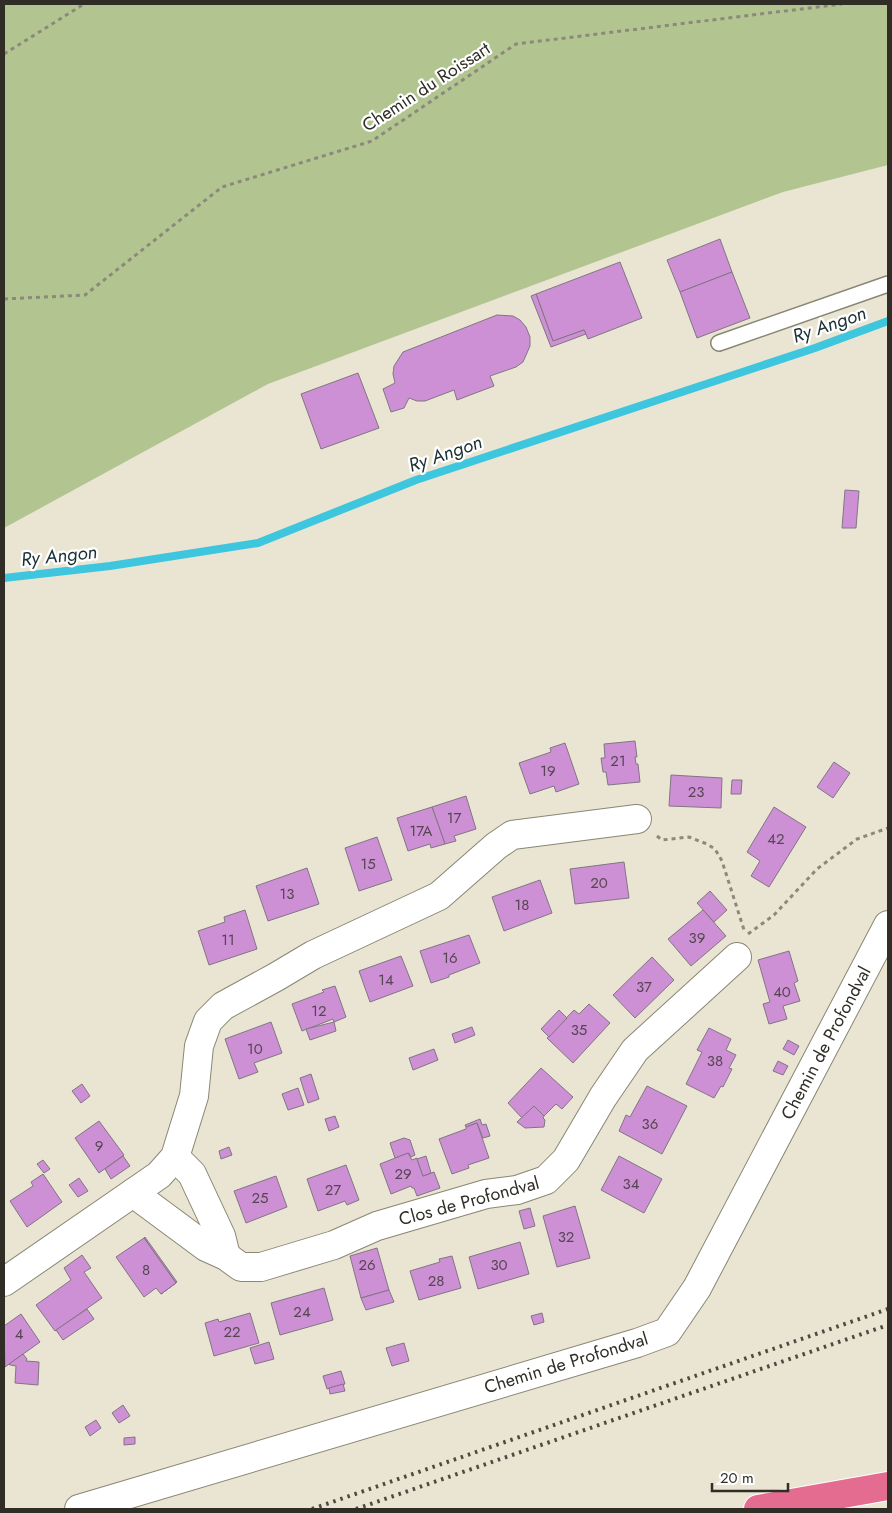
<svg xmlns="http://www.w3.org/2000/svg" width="892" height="1513" font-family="Jost,sans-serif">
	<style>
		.green { fill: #b2c590 }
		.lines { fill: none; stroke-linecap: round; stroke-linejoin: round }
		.stream { stroke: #3dc6de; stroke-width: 8 }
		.building { fill: #cd90d5; stroke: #817583 }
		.lane-casing { stroke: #898674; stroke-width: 18 }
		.street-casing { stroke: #898674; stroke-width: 30 }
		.highway-casing { stroke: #fff; stroke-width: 30 }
		.path { stroke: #8c897c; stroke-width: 3; stroke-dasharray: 4 4; stroke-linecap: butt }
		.lane { stroke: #fff; stroke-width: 15 }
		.street { stroke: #fff; stroke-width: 28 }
		.highway { stroke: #e46c91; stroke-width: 28 }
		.rail { stroke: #4d4a42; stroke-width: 4; stroke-dasharray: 2.5 5; stroke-linecap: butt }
		.labels { text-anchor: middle; stroke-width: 4.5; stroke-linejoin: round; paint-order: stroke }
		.number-label { font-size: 15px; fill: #564652 }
		.street-label { font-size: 18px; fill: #2f2d26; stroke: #fff }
		.water-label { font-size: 19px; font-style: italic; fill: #1a3035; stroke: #fff }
	</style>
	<rect width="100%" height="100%" fill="#e9e5d2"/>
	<!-- green -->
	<polygon class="green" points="4,4 888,4 888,165 783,192 268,384 4,528"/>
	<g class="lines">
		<!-- stream -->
		<polyline class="stream" points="4,578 110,566 258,543 416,480 815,348 888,321"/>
	</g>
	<!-- building -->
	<g class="building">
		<polygon points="720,239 732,272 680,292 667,260"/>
		<polygon points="620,262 642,318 588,339 584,330 553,341 536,294"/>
		<polygon points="732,272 750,318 697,338 680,292"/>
		<polygon points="536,294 553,341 584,330 586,334 551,347 531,296"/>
		<polygon points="497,315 513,316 520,320 526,327 530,337 530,346 523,362 516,367 490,376 494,386 457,400 454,390 425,401 417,401 409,398 404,408 391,412 383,389 395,383 393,374 394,366 403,352"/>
		<polygon points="358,373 379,428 321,449 301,394"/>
		<polygon points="845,490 859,491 856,528 842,528"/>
		<polygon points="635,741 637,757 635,757 636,764 638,764 640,782 608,785 606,772 603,772 601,758 605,758 604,744"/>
		<polygon points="565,743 579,784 556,792 554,786 530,794 519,763 551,752 550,748"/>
		<polygon points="834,762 850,773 833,798 817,787"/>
		<polygon points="671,775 722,778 721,808 669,806"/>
		<polygon points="732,780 742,780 741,794 731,794"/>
		<polygon points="466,796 476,829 454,836 456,841 445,844 432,807"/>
		<polygon points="432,807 445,844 431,848 430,844 408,851 397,818"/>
		<polygon points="774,807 806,827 769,887 751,876 760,861 747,852"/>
		<polygon points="377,837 392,880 359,891 345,848"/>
		<polygon points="624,862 629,898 575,904 570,869"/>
		<polygon points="307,868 319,904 268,921 256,886"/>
		<polygon points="540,880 552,913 504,931 492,897"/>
		<polygon points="710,891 727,910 714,922 697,903"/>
		<polygon points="245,910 257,949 209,965 198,931 225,922 224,917"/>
		<polygon points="703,910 726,936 691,966 668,939"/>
		<polygon points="469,935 480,963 449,975 449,977 431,983 420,951"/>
		<polygon points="789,951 798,981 794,983 800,1001 783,1006 787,1019 769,1024 763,1004 770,1002 758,960"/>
		<polygon points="401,956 413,986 370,1002 359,971"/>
		<polygon points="652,957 674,980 635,1018 613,995"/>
		<polygon points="335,986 346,1017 334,1022 333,1019 302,1031 292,1004 324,992 322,990"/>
		<polygon points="589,1004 610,1023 573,1063 547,1038 574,1010 579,1014"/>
		<polygon points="559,1010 567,1018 549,1037 541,1029"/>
		<polygon points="271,1022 282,1053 254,1063 258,1072 239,1079 225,1039"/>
		<polygon points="334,1022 336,1031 310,1040 306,1029"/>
		<polygon points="472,1027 475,1035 455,1043 452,1034"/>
		<polygon points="709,1028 731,1039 726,1050 736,1055 729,1068 732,1069 723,1087 721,1086 714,1098 686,1084 702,1052 697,1050"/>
		<polygon points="788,1040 799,1046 794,1055 783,1049"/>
		<polygon points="434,1049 438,1060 413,1070 409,1058"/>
		<polygon points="778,1061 788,1066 783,1075 773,1071"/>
		<polygon points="541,1068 573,1097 562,1109 556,1104 544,1116 534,1106 522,1118 508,1103"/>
		<polygon points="311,1074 319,1099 308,1103 300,1078"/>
		<polygon points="82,1084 90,1096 81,1103 72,1091"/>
		<polygon points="647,1086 687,1106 662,1154 619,1131 626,1115 630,1117"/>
		<polygon points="298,1088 304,1105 288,1110 282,1094"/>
		<polygon points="534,1106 544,1116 543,1118 545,1120 544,1127 525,1128 517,1122"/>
		<polygon points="335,1116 339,1127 329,1131 325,1119"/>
		<polygon points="480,1119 482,1125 486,1124 490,1136 483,1138 477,1123 466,1127 465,1125"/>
		<polygon points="99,1121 124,1155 99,1173 75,1138"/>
		<polygon points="477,1123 489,1158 468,1165 469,1168 452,1174 439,1139 466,1129 466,1127"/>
		<polygon points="404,1138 410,1140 415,1155 411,1157 409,1153 395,1158 390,1143"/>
		<polygon points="229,1147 232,1155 221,1159 219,1151"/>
		<polygon points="408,1153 412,1160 417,1158 423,1176 434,1172 440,1188 417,1196 414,1188 412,1188 411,1186 391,1194 380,1164"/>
		<polygon points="123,1156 130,1166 111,1179 105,1169"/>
		<polygon points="426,1156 431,1173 423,1176 417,1159"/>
		<polygon points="619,1156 662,1179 644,1213 601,1190"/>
		<polygon points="43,1160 50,1169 44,1173 37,1164"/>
		<polygon points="346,1165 359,1200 347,1205 345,1201 318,1211 307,1179"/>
		<polygon points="43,1174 62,1202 27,1227 10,1201 33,1186 31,1182"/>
		<polygon points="276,1176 287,1207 246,1223 234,1191"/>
		<polygon points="79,1178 88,1191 78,1197 69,1185"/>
		<polygon points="575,1206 590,1258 557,1267 543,1216"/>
		<polygon points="530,1208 535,1226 524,1229 519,1211"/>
		<polygon points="145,1237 177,1282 161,1294 176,1283 144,1238"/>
		<polygon points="144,1238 176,1283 161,1294 156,1288 144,1297 116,1257"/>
		<polygon points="520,1242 529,1274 478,1289 469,1257"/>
		<polygon points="377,1248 389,1290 361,1298 350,1256"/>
		<polygon points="82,1255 91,1268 84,1272 102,1298 55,1331 36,1305 71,1280 64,1268"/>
		<polygon points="452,1256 461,1288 419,1300 410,1271 440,1262 439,1259"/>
		<polygon points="324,1288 333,1320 280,1335 271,1303"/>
		<polygon points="389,1290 394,1302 366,1310 361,1298"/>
		<polygon points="87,1309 94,1319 63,1340 56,1330"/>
		<polygon points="250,1313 259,1343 214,1356 205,1323 218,1319 219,1322"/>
		<polygon points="542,1313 544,1322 534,1325 531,1316"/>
		<polygon points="21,1314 40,1342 5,1367 4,1326"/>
		<polygon points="269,1342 274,1359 255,1364 250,1348"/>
		<polygon points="404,1343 409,1361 392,1366 386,1348"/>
		<polygon points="23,1354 27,1359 26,1361 39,1362 38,1385 15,1383 16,1366 10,1365 9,1364"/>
		<polygon points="341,1371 345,1384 327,1389 323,1376"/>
		<polygon points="343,1384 345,1391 330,1394 329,1388"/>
		<polygon points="123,1405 130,1416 119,1423 112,1413"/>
		<polygon points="96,1420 101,1428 90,1436 85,1427"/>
		<polygon points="135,1437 135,1444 124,1445 124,1438"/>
	</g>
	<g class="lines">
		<!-- lane casing -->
		<g class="lane-casing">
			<polyline id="lane" points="719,343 888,284"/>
		</g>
		<!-- street casing -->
		<g class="street-casing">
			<g id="street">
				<polyline points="175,1157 192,1174 221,1236 226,1256"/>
				<polyline points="133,1193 206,1247 226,1256 241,1267 261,1267 334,1245 377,1226 486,1194 517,1190 546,1180 566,1160 603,1097 635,1050 737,957"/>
				<polyline points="4,1282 159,1175 175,1157 194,1096 199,1046 208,1021 223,1006 276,977 313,955 439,896 496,846 512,835 637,819"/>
				<polyline points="79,1509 637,1343 667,1332 697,1288 888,925"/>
			</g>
		</g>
		<!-- highway casing -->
		<g class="highway-casing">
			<polyline id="highway" points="758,1509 888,1486"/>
		</g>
		<!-- path -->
		<g class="path">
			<polyline points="4,54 84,4"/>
			<polyline points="4,299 85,295 222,187 372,141 516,44 842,4"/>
			<polyline points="657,836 662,840 689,837 707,844 715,849 722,861 745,933"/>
			<polyline points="748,934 774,915 817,869 857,839 888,828"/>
		</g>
		<!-- lane -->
		<use href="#lane" class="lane"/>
		<!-- street -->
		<use href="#street" class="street"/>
		<!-- highway -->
		<use href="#highway" class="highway"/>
		<!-- rail -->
		<g class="rail">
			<polyline points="312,1509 888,1309"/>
			<polyline points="356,1509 888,1325"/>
		</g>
	</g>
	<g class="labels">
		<!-- number labels -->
		<g class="number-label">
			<text x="618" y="766">21</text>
			<text x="548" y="776">19</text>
			<text x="696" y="797">23</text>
			<text x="454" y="823">17</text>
			<text x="421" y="836">17A</text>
			<text x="776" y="844">42</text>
			<text x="368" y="869">15</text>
			<text x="599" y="888">20</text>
			<text x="287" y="899">13</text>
			<text x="522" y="910">18</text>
			<text x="697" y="943">39</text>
			<text x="228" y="945">11</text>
			<text x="450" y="963">16</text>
			<text x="386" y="985">14</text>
			<text x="644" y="992">37</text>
			<text x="782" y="997">40</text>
			<text x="319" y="1016">12</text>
			<text x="579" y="1035">35</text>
			<text x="255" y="1054">10</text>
			<text x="715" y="1066">38</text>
			<text x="650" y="1129">36</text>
			<text x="99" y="1151">9</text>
			<text x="403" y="1179">29</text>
			<text x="631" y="1189">34</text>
			<text x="333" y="1195">27</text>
			<text x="260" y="1203">25</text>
			<text x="566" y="1242">32</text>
			<text x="367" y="1270">26</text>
			<text x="499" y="1270">30</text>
			<text x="146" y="1275">8</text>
			<text x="436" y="1286">28</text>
			<text x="302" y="1317">24</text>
			<text x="232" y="1337">22</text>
			<text x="19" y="1339">4</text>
		</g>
		<!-- street labels -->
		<g class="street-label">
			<text transform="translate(426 87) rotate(-33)" y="6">Chemin du Roissart</text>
			<text transform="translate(826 1043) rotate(-62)" y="6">Chemin de Profondval</text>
			<text transform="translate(469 1201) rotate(-15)" y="6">Clos de Profondval</text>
			<text transform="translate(566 1363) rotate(-17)" y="6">Chemin de Profondval</text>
		</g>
		<!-- water labels -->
		<g class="water-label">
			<text transform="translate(829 324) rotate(-19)" y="7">Ry Angon</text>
			<text transform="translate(445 453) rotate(-19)" y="7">Ry Angon</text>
			<text transform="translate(59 555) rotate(-6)" y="7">Ry Angon</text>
		</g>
	</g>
	<!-- border -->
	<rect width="892" height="1513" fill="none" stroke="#2f2d26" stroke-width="10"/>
	<!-- scale -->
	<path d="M712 1483v8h76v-8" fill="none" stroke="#2f2d26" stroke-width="2.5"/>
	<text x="720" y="1483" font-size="15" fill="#2f2d26" stroke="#ffffff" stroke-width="4" paint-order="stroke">20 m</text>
</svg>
